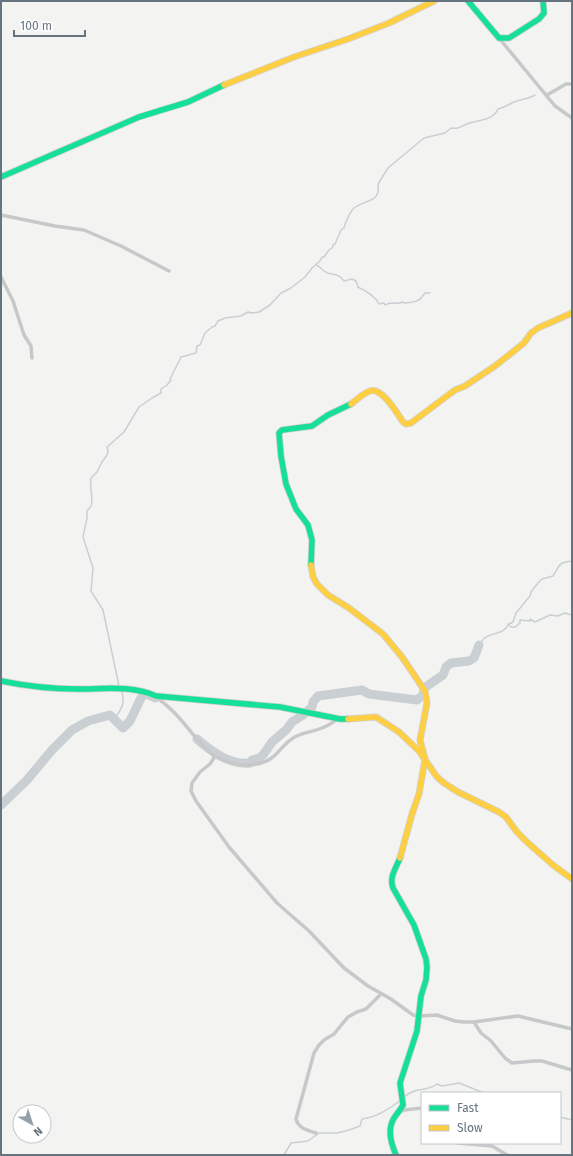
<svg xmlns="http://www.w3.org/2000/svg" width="573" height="1156" font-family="'Fira Sans',sans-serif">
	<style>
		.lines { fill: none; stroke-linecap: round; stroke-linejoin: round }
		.stream { stroke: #c9cfd2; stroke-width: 1.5 }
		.river { stroke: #c9cfd2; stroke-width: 9 }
		.fast-casing { stroke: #d0d0d0; stroke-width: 7 }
		.slow-casing { stroke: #d0d0d0; stroke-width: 7 }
		.street { stroke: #c7c8c9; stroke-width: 3.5 }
		.fast { stroke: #16e098; stroke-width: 5.5 }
		.slow { stroke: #ffcf43; stroke-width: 5.5 }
	</style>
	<rect width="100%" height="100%" fill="#f3f3f2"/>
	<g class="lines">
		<!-- stream -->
		<g class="stream">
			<path d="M316,265C320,266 320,268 324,271C331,277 337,271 344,281L352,279L356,281L358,287C367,292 374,295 379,304L384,303L385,305C391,301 397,305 403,302L404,303C415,302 418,303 425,293H430"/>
			<path d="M509,624L513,622L516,613L530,596L531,592L538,583L542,579L553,576C561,564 557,563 572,561"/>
			<path d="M479,645C481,643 483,639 486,637C493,633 506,633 508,624L511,627H515L520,623V620L530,621V619L535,622L550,615L558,616L565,613L572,615"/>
			<path d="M119,686L103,610L91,591L93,568L83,537L87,518V511C88,509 90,508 91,506C94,498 89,487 91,478L97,472L102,462L107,455L108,451L107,447L124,432L139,407L152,398L161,393V389L167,385L171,380L170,379L181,357L196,353L197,346L200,345L205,333L212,327L215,326L218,321L225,318L241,316L248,312L252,313L259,312L270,305L281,293L291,288L305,277L313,267L320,261L322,257H324L329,250L333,247V245L335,244L341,230L344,228C345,223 350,212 354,208C366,199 381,203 378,184L388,168L424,138L445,133L451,128C459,129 460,127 467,124C477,120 493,121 498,109C503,108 505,106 510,104C518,99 527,100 535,95"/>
			<path d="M114,719C122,709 126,703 121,689"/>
			<path d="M404,1097C416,1086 427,1092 437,1084L442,1086L459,1083L484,1093"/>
			<polyline points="560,1117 572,1120"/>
			<path d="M284,1155L291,1143L308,1141L319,1133H337L349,1130L360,1126L362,1119C377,1117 389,1109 401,1100"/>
		</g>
		<!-- river -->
		<g class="river">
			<path d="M197,739C212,752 230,765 250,763L252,760L259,758L263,755L272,742L286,730L292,722L303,715L312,707L313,702L318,696L362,690L369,694L417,700L423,695L424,689L427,686L443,675L446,667L451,663L469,661L474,658L479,645"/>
			<polyline points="1,805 27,780 52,750 72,730 88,721 110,715 123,728 130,721 141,698 145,693 155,698"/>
		</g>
		<!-- fast casing -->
		<g class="fast-casing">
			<g id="fast">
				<polyline points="468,1 499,38 509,38 539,19 544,13 543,1"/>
				<polyline points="1,177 139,117 188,102 224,85"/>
				<polyline points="311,565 312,540 308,525 296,509 286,484 281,456 279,433 282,430 312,426 328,415 351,404"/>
				<path d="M1,681C26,686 52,689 77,689C105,689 130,685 156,696L280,707L340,719H348"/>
				<path d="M396,1155C391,1143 387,1130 394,1118C397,1114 400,1110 403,1105L400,1083L417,1031L421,996L426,980L427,967L426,959L414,925L393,888C389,877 396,868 400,858"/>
			</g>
		</g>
		<!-- slow casing -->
		<g class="slow-casing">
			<g id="slow">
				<polyline points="224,85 294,57 348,39 389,23 434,1"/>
				<path d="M351,404C357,400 363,393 370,391C382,387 397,413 403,422L406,424L411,423L455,390L465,386L495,366L524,343L531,333L538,328L572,313"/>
				<polyline points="311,565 313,577 317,584 328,595 349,608 383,634 402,657 425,691 427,703 420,740 425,759 419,794 412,814 400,858"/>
				<polyline points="348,719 376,717 399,732 419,751 437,777 444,783 458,792 499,812 506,817 517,832 527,842 553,865 572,879"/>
			</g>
		</g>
		<!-- street -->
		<g class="street">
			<polyline points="499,38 555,106 572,118"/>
			<polyline points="547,95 566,84 572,84"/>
			<polyline points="1,215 55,226 84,230 121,246 169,271"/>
			<polyline points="1,277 13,301 24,335 31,346 32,358"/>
			<path d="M156,697C179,713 189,732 207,750C223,765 255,771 273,757C280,751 285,743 293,738C302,732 313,732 322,728C328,726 333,722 338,719"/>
			<polyline points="213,755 214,758 210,764 200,772 192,783 191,791 196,801 229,847 277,903 309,931 344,968 368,986 391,999 413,1015 419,1016 437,1015 455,1021 464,1022 474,1022 518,1016 572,1029"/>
			<polyline points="474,1022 481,1033 491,1041 505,1058 512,1063 534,1061 542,1061 572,1070"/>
			<polyline points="400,1112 404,1110 422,1108"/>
			<path d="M316,1133C307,1130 299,1129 296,1119L314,1053L319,1045L324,1040L334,1034L348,1017L357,1012L366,1009L381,994"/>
			<polyline points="457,1143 492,1146 507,1155"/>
		</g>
		<!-- fast -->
		<use href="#fast" class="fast"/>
		<!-- slow -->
		<use href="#slow" class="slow"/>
	</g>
	<!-- border -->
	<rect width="573" height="1156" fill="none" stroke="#66747f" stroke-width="4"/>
	<!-- legend -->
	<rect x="421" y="1092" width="140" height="52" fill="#ffffff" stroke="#c2c7cc"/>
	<rect x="429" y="1105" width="20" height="6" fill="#16e098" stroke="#c2c7cc"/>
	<text x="457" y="1112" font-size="12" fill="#66747f">Fast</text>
	<rect x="429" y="1125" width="20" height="6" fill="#ffcf43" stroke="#c2c7cc"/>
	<text x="457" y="1132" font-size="12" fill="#66747f">Slow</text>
	<!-- north arrow -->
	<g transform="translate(32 1124) rotate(141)"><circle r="19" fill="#ffffff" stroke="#c2c7cc"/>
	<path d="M0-3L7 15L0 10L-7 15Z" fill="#97a0a7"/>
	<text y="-6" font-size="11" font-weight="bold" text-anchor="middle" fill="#66747f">N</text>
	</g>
	<!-- scale -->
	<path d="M14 30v6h71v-6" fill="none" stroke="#66747f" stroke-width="2"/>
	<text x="20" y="30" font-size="12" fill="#66747f" stroke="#ffffff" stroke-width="3" paint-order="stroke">100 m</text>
</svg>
